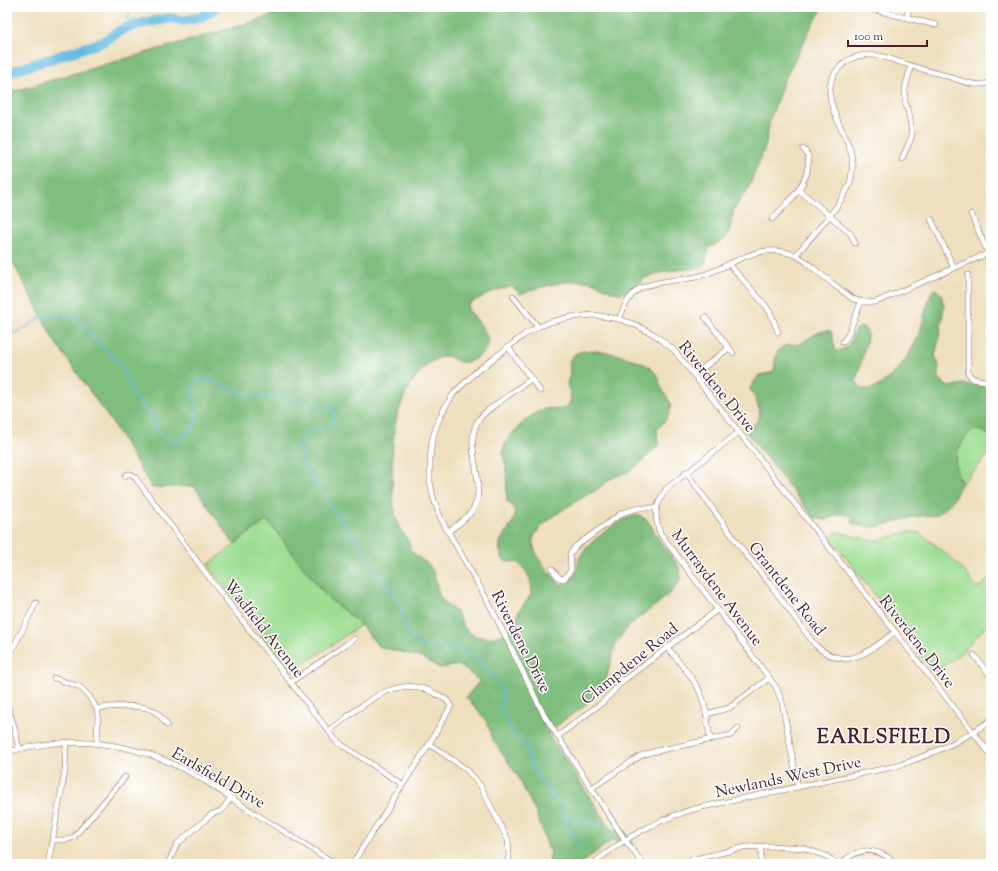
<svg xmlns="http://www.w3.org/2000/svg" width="998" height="871" font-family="'Sorts Mill Goudy',serif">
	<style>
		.green { fill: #9ede93; stroke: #747e5f }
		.forest { fill: #7ebd7d; stroke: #646e54 }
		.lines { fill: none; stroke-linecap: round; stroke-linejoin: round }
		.stream { stroke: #62bae0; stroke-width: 1.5 }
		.river { stroke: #62bae0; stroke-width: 10 }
		.minor-casing { stroke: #83625e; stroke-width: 6 }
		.minor { stroke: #fff; stroke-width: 5 }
		.labels { text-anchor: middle; stroke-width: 3; stroke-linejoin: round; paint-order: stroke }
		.street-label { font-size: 16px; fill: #4a1f2b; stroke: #fff }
		.district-label { font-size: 20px; font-weight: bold; letter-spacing: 1px; fill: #4a1f2b; stroke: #fff }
	</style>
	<rect width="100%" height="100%" fill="#fff"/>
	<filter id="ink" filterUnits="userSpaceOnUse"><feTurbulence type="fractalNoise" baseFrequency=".025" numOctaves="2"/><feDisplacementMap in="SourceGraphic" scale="8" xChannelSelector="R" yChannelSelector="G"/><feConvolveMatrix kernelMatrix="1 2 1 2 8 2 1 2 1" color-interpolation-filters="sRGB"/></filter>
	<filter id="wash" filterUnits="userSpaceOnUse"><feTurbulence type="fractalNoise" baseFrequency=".012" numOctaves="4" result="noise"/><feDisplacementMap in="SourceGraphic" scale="16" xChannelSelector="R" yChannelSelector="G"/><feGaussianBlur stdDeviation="0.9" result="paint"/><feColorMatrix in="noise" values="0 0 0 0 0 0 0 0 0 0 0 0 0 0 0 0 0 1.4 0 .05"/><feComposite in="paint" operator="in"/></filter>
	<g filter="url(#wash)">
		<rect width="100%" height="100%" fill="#eedfbe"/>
		<!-- green -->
		<g class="green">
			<path d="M975,429L983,431L991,436V452L961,484C960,479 957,474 956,469C953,458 963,433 975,429Z"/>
			<polygon points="267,520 326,596 361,625 291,673 208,565"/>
			<path d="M840,532C852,536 864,540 876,540C889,540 905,528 918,533C926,536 960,565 965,572C970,578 970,581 976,587L981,586L991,576V621L960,654L934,672L830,537L835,533Z"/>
		</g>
		<!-- forest -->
		<g class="forest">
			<path d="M294,7H824L812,25L782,85L770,120L765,147L748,189L734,209L729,233L725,239L709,248L705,263L700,268C681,269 663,271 645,278C639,282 628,292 621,293C612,294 601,284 592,282C572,278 539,287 520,294L512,286L494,291L468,304V309C474,317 491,335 488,345C485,354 469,365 460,362C455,360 451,356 446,356C438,356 432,362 425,367C411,379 398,407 395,425C391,445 390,510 399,527C401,532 405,535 408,540C410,544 409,550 413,553C419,559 427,561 431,568C436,575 436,588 440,597C444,604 451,606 455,611C463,619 460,629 473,635C485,640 507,638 514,625C516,621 516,615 519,611C522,606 527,601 530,596C535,584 527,569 517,562H506C502,559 502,556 500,551C497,539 508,533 512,523C515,518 515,513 514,507L507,502C506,491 507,479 506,468C506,464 504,460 503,456C502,441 515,430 525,421C531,416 538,410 546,409C554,407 562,413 568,405C575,396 568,391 567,384C567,381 570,377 570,373C570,368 568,362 571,358C581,341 633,358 646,365C651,368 656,373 659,378C658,391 674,398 670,411C669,418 661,424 657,430L658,446C649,455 639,465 628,472C624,474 618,475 614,477C608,480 604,484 599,488C584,497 535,523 533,540C531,553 553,578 562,585C580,576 574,569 581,555C587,544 612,525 624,520C629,517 634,516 639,515L648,521L662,544L678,565L681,577L679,582L676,587L660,602L637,619L628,627L615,645L607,677L595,696L583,707L565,719L548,734L611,829L625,830L635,848L612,840L580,864H549L550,853L536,813L517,775L493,740L487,722L466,697L480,681L459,665L440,668L423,658L378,646L361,625L326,596L267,520L234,544L194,486L152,488L113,424L55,342L7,251V93L252,22Z"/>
			<path d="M936,289L941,294L944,306L940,334L935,356L939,365L938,376C949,390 947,387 962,384C966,384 969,385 972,385C979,384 984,383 991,386V436L981,430H973C962,438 953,456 956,469C957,474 959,479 961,484C956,494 950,507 939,513C934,517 925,515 918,516C902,518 883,528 867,527C863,527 857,525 852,523V516L842,514L834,516L827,520L814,518L746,432C749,428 755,424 758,420C763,411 754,397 750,388L759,375L771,373L774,371C775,365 775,355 779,350C784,343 793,346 800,344C810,339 817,329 831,331L836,352C839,350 845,348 848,346C854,339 851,328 863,327L867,331V339L856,381L862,389C866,389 870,389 874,388C893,380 914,350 920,331C925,317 926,302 933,290Z"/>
		</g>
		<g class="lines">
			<!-- stream -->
			<g class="stream">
				<polyline points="128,7 130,14 126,20 149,21"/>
				<path d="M7,141C13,150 13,155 7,164"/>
				<path d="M7,333C22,336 32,320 44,316C49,314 70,317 76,317L121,366L134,396L154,419L158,434L168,443H178C199,424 199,418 191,391L194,382L206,378L249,396L281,398L336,410C331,430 329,427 310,430L298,446L306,471L396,598L404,615L407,634L422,647H442L447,651L459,647C463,653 470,654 475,658C486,665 499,684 503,696L501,703V710L514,733L526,745L530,761L539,778L563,806V813L572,836L576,841L582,853"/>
				<polyline points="565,815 577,820 599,824"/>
			</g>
			<!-- river -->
			<polyline class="river" points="7,73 102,42 123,29 135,25 170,18 183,21 202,17 216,7"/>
		</g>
	</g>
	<g filter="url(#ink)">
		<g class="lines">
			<!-- minor casing -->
			<g class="minor-casing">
				<g id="minor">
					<polyline points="863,7 936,25"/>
					<polyline points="907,17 909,7"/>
					<polyline points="902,159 912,136 910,119 905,101 905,89 911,66"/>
					<polyline points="799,190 851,234 855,243"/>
					<polyline points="971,214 988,253"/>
					<path d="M772,219C787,203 805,189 808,166C809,160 809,153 803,149"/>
					<polyline points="931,219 954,268"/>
					<path d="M796,255C810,238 847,200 851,179C853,170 853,159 850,149C842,125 816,92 839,68C846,60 855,56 865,55C879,54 890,59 903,63C917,68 932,72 947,76C955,79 964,82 973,84C979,85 985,84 991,83"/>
					<polyline points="729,264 766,306 771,314 778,332"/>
					<polyline points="968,275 968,373 973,379 991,382"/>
					<polyline points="513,296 538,327"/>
					<polyline points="705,317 733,353"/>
					<path d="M619,319C624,308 628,296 639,289C656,280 678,281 696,277C732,269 753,240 795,255C801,257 807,263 812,267C825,278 839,289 853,299C861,302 868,303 876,302L991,252"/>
					<polyline points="989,340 991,340"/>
					<polyline points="843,342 848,335 861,302"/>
					<polyline points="508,347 540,391"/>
					<polyline points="694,375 729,348"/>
					<path d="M739,432L666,489C656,505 653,514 660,533L776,687L782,702L798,787"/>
					<path d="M686,472L744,552L770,584L815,645C846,673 868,652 895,632"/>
					<polyline points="125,476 128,474 131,474 134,476 217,588 335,739 342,745 402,784"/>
					<path d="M449,531C457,525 466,519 472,511C490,483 460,445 480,418C485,412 492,407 499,402C509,395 520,387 531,379"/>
					<polyline points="552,569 559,578 564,579 571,570 570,554 576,546 622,513 639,508 656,508"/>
					<path d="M667,647C678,661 691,674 699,690C706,703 708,724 710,739"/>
					<polyline points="974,655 991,677"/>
					<polyline points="7,660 36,603"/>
					<polyline points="54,678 80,687 89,696 97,709 98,715 97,743"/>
					<polyline points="291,682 354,639"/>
					<polyline points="7,706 13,723 19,748"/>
					<path d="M97,709C109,706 144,704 154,711C160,714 163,720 167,725"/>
					<polyline points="706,714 729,708 769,678"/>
					<path d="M330,730C359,709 395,671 434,693C440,696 448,699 451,706L429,744L352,864"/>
					<polyline points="558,736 603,702 624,680 717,610"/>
					<polyline points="429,744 466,769 480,785 508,840 509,856 507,864"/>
					<path d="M7,752C62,736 121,740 173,764C198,775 221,791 243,806C274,825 305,845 336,864"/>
					<polyline points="592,788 640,756 652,752 731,735 738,728"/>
					<polyline points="53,840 66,840 74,837 125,777"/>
					<polyline points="691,860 746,847 770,846 803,848 826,856 837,864"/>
					<polyline points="48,864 65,771 66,742"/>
					<polyline points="168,864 177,844 212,814 221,811 231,798"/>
					<path d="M593,864C623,838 664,816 702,807L897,766C930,755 963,741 991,720"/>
					<polyline points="643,864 625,840 544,715 490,605 441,519 434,500 430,482 430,459 432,441 437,424 444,409 454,393 476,372 524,335 538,327 551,322 571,317 594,315 619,319 636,325 655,335 674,350 739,432 991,755"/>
					<polyline points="761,864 761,847"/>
					<path d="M841,864C859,845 879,848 897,864"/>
				</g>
			</g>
			<!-- minor -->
			<use href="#minor" class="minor"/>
		</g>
	</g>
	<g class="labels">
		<!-- street labels -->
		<g class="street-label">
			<text transform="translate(718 386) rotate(51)" y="6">Riverdene Drive</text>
			<text transform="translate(718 587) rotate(53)" y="6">Murraydene Avenue</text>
			<text transform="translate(788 588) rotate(52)" y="6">Grantdene Road</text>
			<text transform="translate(265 628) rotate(52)" y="6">Wadfield Avenue</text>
			<text transform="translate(522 641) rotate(63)" y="6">Riverdene Drive</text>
			<text transform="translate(918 641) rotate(52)" y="6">Riverdene Drive</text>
			<text transform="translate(629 663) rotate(-39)" y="6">Clampdene Road</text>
			<text transform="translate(788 776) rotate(-12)" y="6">Newlands West Drive</text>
			<text transform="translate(219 777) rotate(30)" y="6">Earlsfield Drive</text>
		</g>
		<!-- district labels -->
		<g class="district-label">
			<text x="884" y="743">EARLSFIELD</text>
		</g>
	</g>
	<!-- margin -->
	<rect width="998" height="871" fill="none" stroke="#fff" stroke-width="24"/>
	<!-- scale -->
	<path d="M848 40v6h79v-6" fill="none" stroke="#4a1f2b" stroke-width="2"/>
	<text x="854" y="40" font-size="12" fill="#4a1f2b" stroke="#ffffff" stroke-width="3" paint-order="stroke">100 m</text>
</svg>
